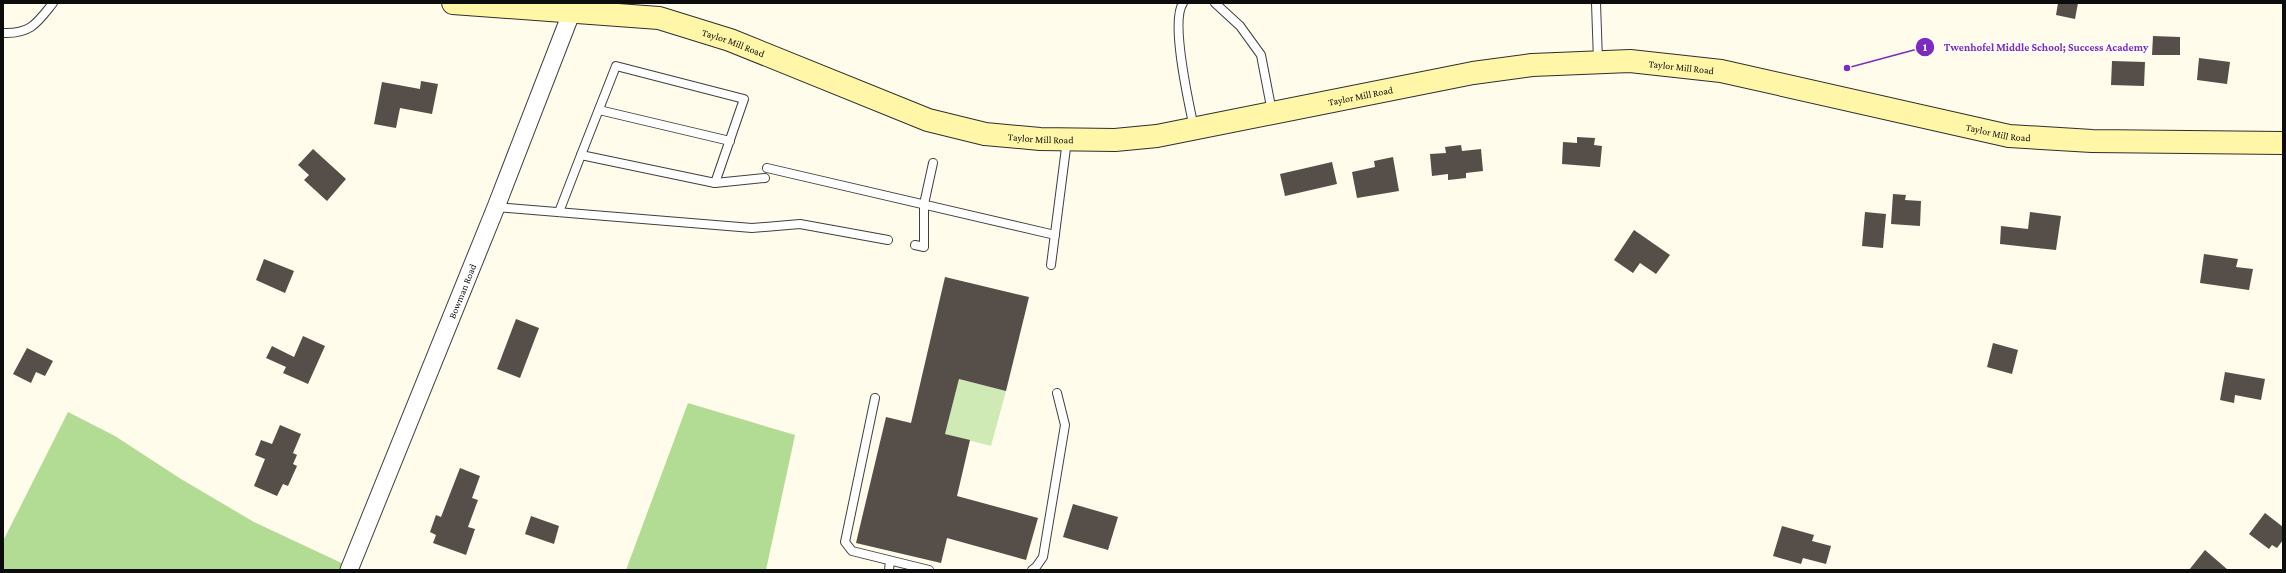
<svg xmlns="http://www.w3.org/2000/svg" width="2286" height="573" font-family="'Crimson Pro',serif">
	<style>
		.green { fill: #cfeab5 }
		.forest { fill: #b2db94 }
		.building { fill: #554e49 }
		.lines { fill: none; stroke-linecap: round; stroke-linejoin: round }
		.service-casing { stroke: #3f3f3f; stroke-width: 10 }
		.minor-casing { stroke: #3f3f3f; stroke-width: 19 }
		.secondary-casing { stroke: #2e2e2e; stroke-width: 24 }
		.service { stroke: #fff; stroke-width: 8 }
		.minor { stroke: #fff; stroke-width: 17 }
		.secondary { stroke: #fff7a7; stroke-width: 22 }
		.labels { text-anchor: middle; stroke-width: 4; stroke-linejoin: round; paint-order: stroke }
		.street-label { font-size: 10px; fill: #0c0c0c; stroke: #fff }
		.leader { fill: none; stroke: #7b2cbf; stroke-width: 1.5 }
		.callout-dot { fill: #7b2cbf; stroke: #fff; stroke-width: 1.5 }
		.mark-label { font-size: 12px; text-anchor: middle; font-weight: bold; fill: #fff }
		.callout-label { font-size: 11px; text-anchor: middle; font-weight: bold; fill: #7b2cbf; stroke: #fff; stroke-width: 4; stroke-linejoin: round; paint-order: stroke }
	</style>
	<rect width="100%" height="100%" fill="#fffcec"/>
	<!-- green -->
	<polygon class="green" points="959,379 1006,391 991,446 945,434"/>
	<!-- forest -->
	<g class="forest">
		<polygon points="688,403 795,435 766,570 626,570"/>
		<polygon points="68,412 115,436 181,479 254,522 350,567 349,570 3,570 3,541"/>
	</g>
	<!-- building -->
	<g class="building">
		<polygon points="2058,3 2078,3 2075,19 2056,15"/>
		<polygon points="2153,36 2180,37 2180,55 2152,55"/>
		<polygon points="2199,58 2230,62 2227,84 2197,80"/>
		<polygon points="2112,61 2145,62 2144,86 2111,85"/>
		<polygon points="421,81 438,84 432,114 400,108 396,128 374,124 382,82 420,89"/>
		<polygon points="1577,137 1595,138 1594,145 1602,146 1600,167 1562,164 1563,142 1577,143"/>
		<polygon points="1461,145 1462,151 1481,149 1483,171 1466,173 1466,178 1448,180 1448,174 1432,176 1430,154 1446,153 1445,147"/>
		<polygon points="313,149 346,179 327,201 304,180 309,175 298,165"/>
		<polygon points="1393,157 1399,191 1357,198 1352,172 1375,167 1374,161"/>
		<polygon points="1332,162 1337,184 1285,196 1280,174"/>
		<polygon points="1893,194 1906,195 1905,200 1921,201 1920,226 1891,224"/>
		<polygon points="1865,212 1886,214 1883,248 1862,246"/>
		<polygon points="2030,212 2061,216 2056,250 2000,244 2001,226 2028,229"/>
		<polygon points="1634,230 1670,255 1656,274 1640,263 1633,273 1614,260"/>
		<polygon points="2204,254 2238,259 2236,267 2253,269 2249,290 2200,283"/>
		<polygon points="264,259 294,271 285,293 256,280"/>
		<polygon points="945,277 1029,297 1006,391 959,379 945,434 970,440 957,496 1038,518 1026,560 947,538 941,563 856,543 886,417 911,423"/>
		<polygon points="516,319 539,328 520,378 497,369"/>
		<polygon points="303,336 325,346 308,384 283,373 286,367 266,358 272,346 294,357"/>
		<polygon points="1993,343 2018,350 2012,374 1987,367"/>
		<polygon points="27,348 53,361 45,376 36,372 31,383 13,374"/>
		<polygon points="2225,372 2265,379 2261,400 2235,395 2234,403 2220,400"/>
		<polygon points="280,425 301,434 293,453 297,455 293,464 297,466 288,486 283,484 277,496 254,486 265,459 255,455 261,440 272,444"/>
		<polygon points="460,468 480,476 472,498 478,500 468,527 475,529 466,555 433,543 436,535 430,532 436,515 441,517"/>
		<polygon points="1073,504 1118,517 1108,550 1063,537"/>
		<polygon points="2265,513 2283,527 2283,540 2277,548 2272,545 2269,549 2249,534"/>
		<polygon points="531,516 559,526 554,544 525,534"/>
		<polygon points="1782,526 1814,535 1812,541 1831,546 1826,564 1803,558 1801,564 1773,556"/>
		<polygon points="2205,550 2228,570 2189,570"/>
	</g>
	<g class="lines">
		<!-- service casing -->
		<g class="service-casing">
			<g id="service">
				<path d="M1183,3C1170,21 1189,104 1194,128"/>
				<polyline points="1215,3 1240,26 1261,55 1272,112"/>
				<polyline points="1596,3 1598,61"/>
				<path d="M3,33C31,34 37,23 53,3"/>
				<polyline points="599,110 730,141"/>
				<polyline points="581,155 616,66 744,99 715,183"/>
				<polyline points="767,168 1055,235"/>
				<polyline points="496,207 752,228 800,224 888,240"/>
				<polyline points="559,212 581,155 715,183 765,178"/>
				<polyline points="915,245 924,247 924,204 933,163"/>
				<polyline points="1051,265 1067,140"/>
				<polyline points="875,398 845,542 852,551 929,570"/>
				<polyline points="889,570 890,561"/>
				<polyline points="1032,570 1036,567 1043,557 1065,425 1057,393"/>
			</g>
		</g>
		<!-- minor casing -->
		<g class="minor-casing">
			<g id="minor">
				<path id="s1" d="M349,570L496,207L572,11"/>
			</g>
		</g>
		<!-- secondary casing -->
		<g class="secondary-casing">
			<g id="secondary">
				<path id="s2" d="M453,3L659,18L730,40L928,120L985,134L1040,139L1115,140L1157,136L1473,73L1532,65L1630,61L1721,71L2009,136L2092,141L2283,143"/>
			</g>
		</g>
		<!-- service -->
		<use href="#service" class="service"/>
		<!-- minor -->
		<use href="#minor" class="minor"/>
		<!-- secondary -->
		<use href="#secondary" class="secondary"/>
	</g>
	<g class="labels">
		<!-- street labels -->
		<g class="street-label">
			<text dy="4" stroke="none"><textPath href="#s2" startOffset="285">Taylor Mill Road</textPath></text>
			<text dy="4" stroke="none"><textPath href="#s2" startOffset="1257">Taylor Mill Road</textPath></text>
			<text dy="4" stroke="none"><textPath href="#s2" startOffset="933">Taylor Mill Road</textPath></text>
			<text dy="4" stroke="none"><textPath href="#s2" startOffset="1581">Taylor Mill Road</textPath></text>
			<text dy="4" stroke="none"><textPath href="#s2" startOffset="609">Taylor Mill Road</textPath></text>
			<text dy="4" stroke="none"><textPath href="#s1" startOffset="301">Bowman Road</textPath></text>
		</g>
	</g>
	<!-- callouts -->
	<path class="leader" d="M1847 68L1925 47"/>
	<g class="callout-dot">
		<circle cx="1847" cy="68" r="4"/>
		<circle cx="1925" cy="47" r="10"/>
	</g>
	<g class="mark-label">
		<text x="1925" y="51">1</text>
	</g>
	<g class="callout-label">
		<text x="2046" y="51">Twenhofel Middle School; Success Academy</text>
	</g>
	<!-- border -->
	<rect width="2286" height="573" fill="none" stroke="#0c0c0c" stroke-width="8"/>
</svg>
